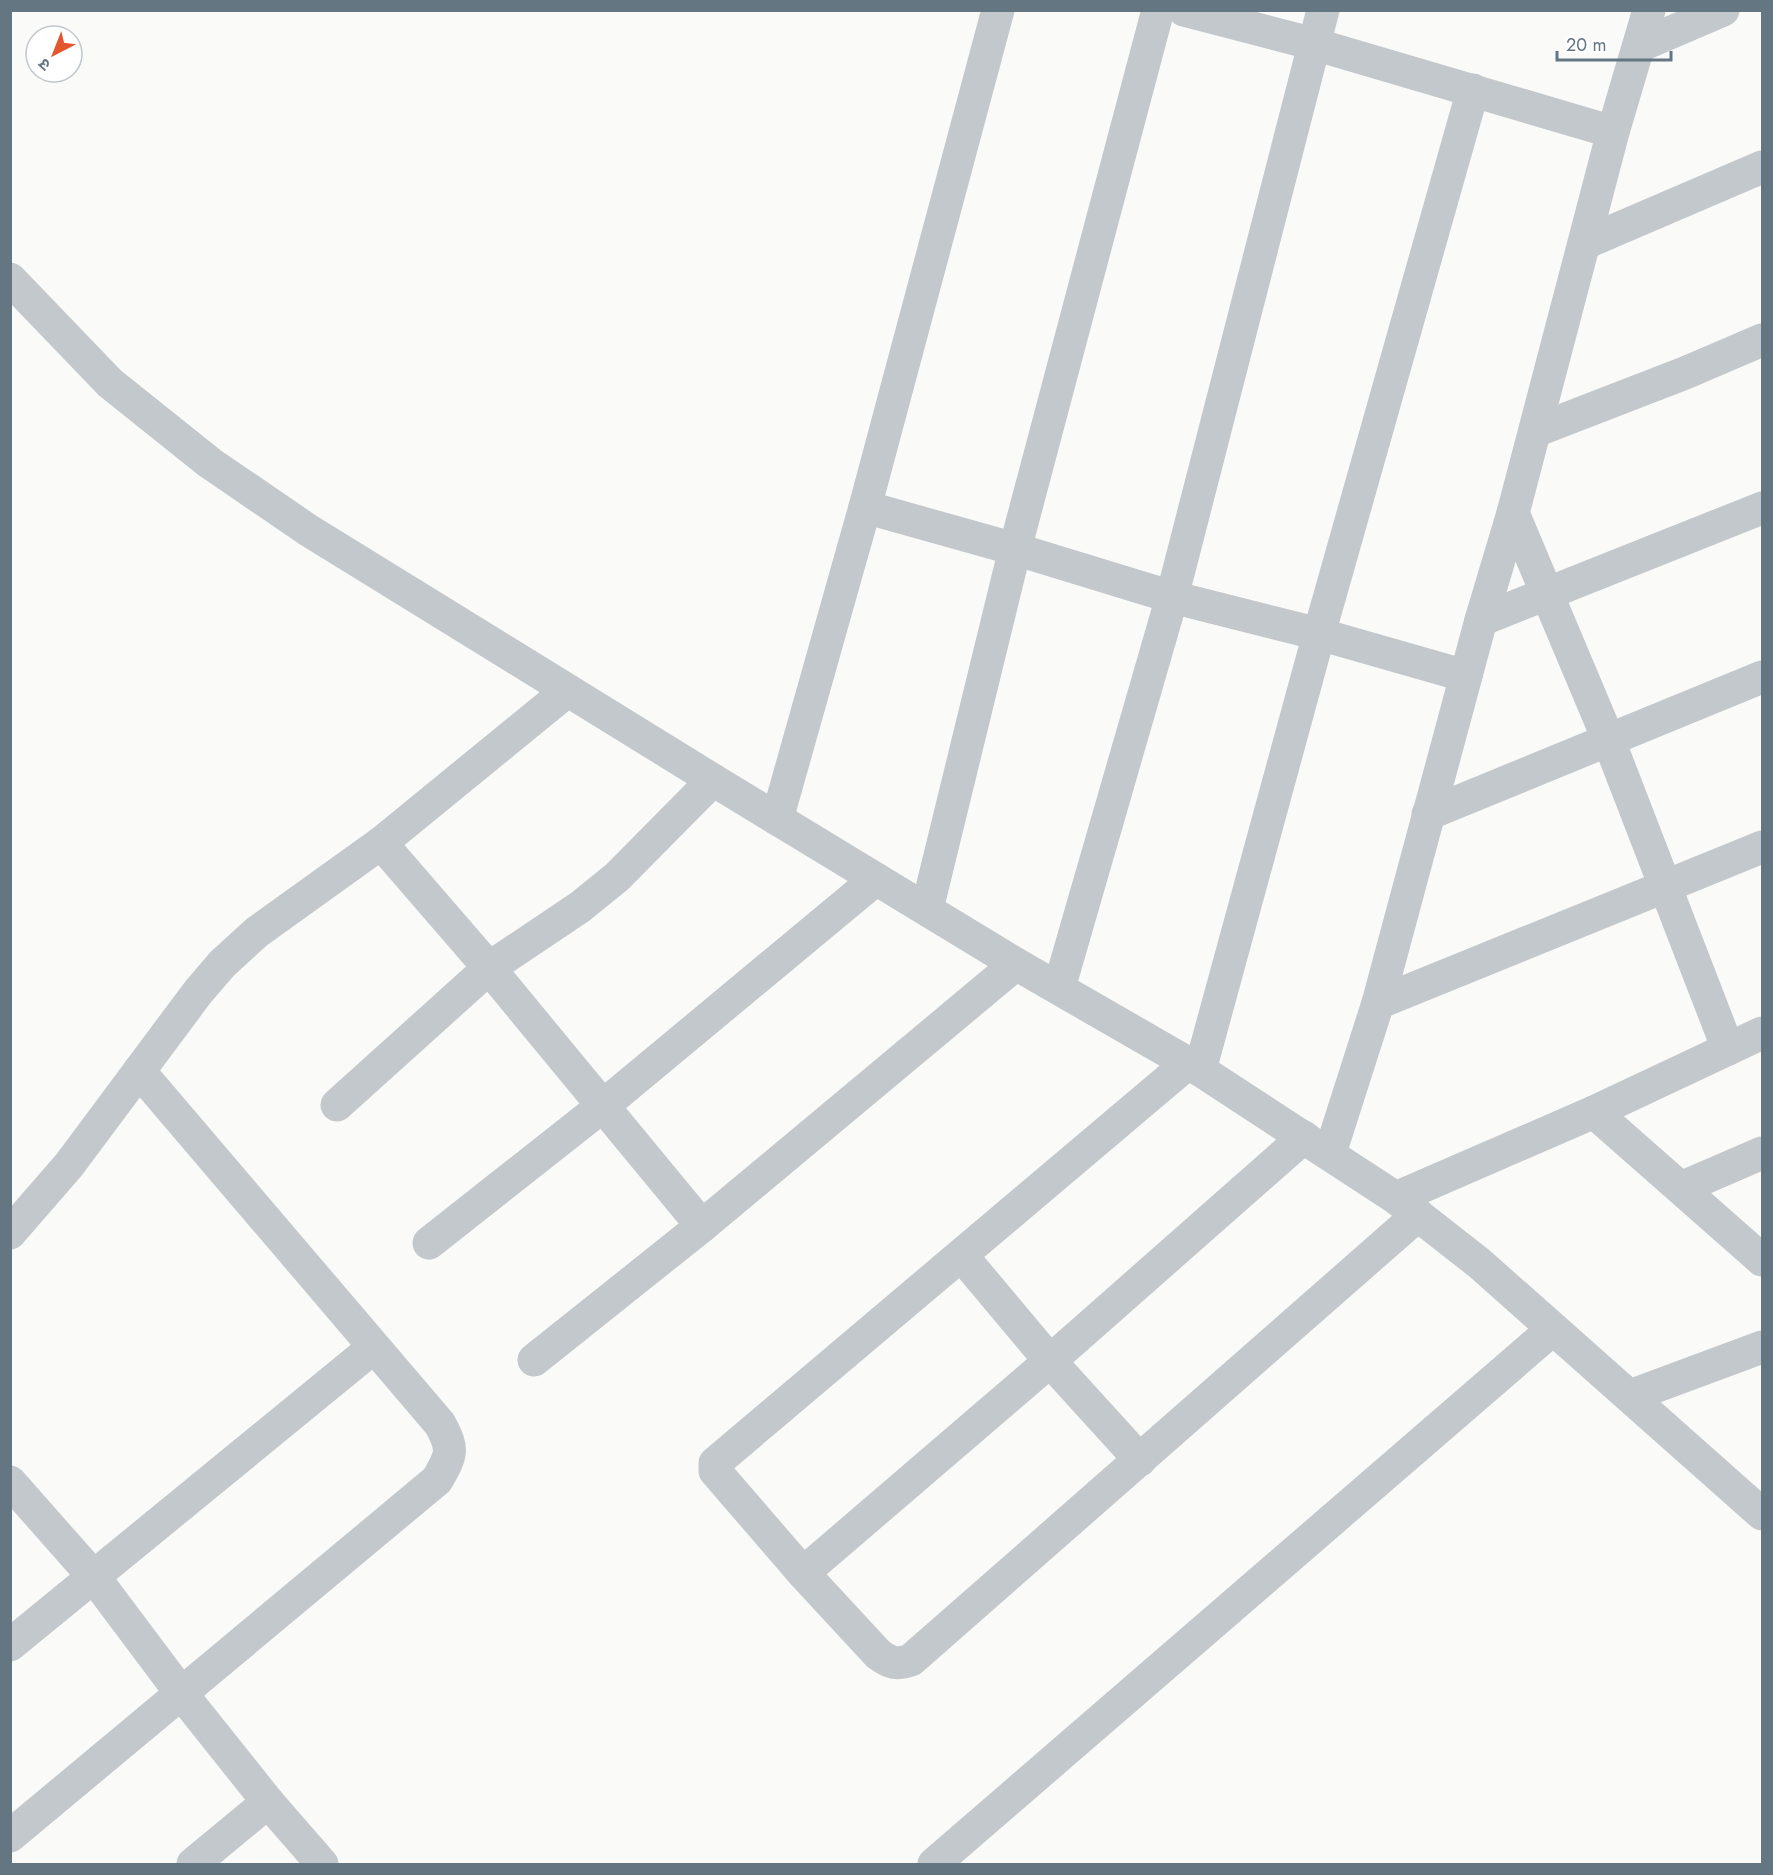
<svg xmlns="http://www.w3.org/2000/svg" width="1773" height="1875" font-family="Jost,'Noto Sans Devanagari',sans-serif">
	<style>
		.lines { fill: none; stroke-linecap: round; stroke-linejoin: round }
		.minor { stroke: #c3c8cc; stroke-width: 33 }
	</style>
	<rect width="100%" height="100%" fill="#fafaf8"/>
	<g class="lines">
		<!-- minor -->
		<g class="minor">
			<polyline points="1184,10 1314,44 1613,132"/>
			<polyline points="1639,46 1723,10"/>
			<polyline points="1585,243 1762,167"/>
			<polyline points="10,279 110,383 210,463 308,530 713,780 1016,964 1200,1070 1396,1198 1479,1263 1762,1514"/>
			<polyline points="1535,431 1685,373 1762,340"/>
			<polyline points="865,507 1015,549 1172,597 1319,634 1466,676"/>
			<polyline points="1513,513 1609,741 1728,1049"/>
			<polyline points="1481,620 1762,508"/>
			<polyline points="1428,814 1762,677"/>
			<polyline points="777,819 865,507 998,10"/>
			<polyline points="381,843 489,968 702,1226"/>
			<polyline points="927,909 1015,549 1158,10"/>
			<polyline points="1059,988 1172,597 1323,10"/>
			<polyline points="1378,1003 1762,847"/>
			<path d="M1187,1064L715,1463V1471L803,1573L878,1654C890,1663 897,1665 911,1660L1418,1215"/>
			<polyline points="1200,1070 1319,634 1473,90"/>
			<polyline points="337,1105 489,968 580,907 617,877 713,780"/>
			<polyline points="1594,1112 1762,1260"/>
			<polyline points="1330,1153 1378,1003 1481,620 1513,513 1613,132 1649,10"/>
			<polyline points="1681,1188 1762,1153"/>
			<polyline points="1396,1198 1594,1112 1762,1033"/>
			<polyline points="10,1233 69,1165 198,992 222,964 257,932 381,843 567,691"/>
			<polyline points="429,1243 604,1105 876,879"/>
			<polyline points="962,1256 1050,1361 1140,1460"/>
			<polyline points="534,1360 702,1226 1016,964"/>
			<polyline points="1630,1396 1762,1347"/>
			<polyline points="10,1482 94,1577 181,1693 268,1802 322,1864"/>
			<polyline points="803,1573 1050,1361 1304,1137"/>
			<polyline points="10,1645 374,1347"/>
			<path d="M10,1836L437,1480C452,1454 454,1450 440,1424L139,1071"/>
			<polyline points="193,1864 268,1802"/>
			<polyline points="934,1864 1553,1329"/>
		</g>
	</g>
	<!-- border -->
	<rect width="1773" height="1875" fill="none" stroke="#657683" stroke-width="24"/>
	<!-- north arrow -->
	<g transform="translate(54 54) rotate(222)"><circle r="28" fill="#ffffff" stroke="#c1c8cd" stroke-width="1.5"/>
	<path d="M0-4.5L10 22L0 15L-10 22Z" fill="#e4572e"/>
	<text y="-9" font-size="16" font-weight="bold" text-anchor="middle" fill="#657683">उ</text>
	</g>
	<!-- scale -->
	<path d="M1557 51v9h114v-9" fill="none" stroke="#657683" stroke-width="3"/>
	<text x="1566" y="51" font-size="18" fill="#657683" stroke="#ffffff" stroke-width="4.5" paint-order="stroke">20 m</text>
</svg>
